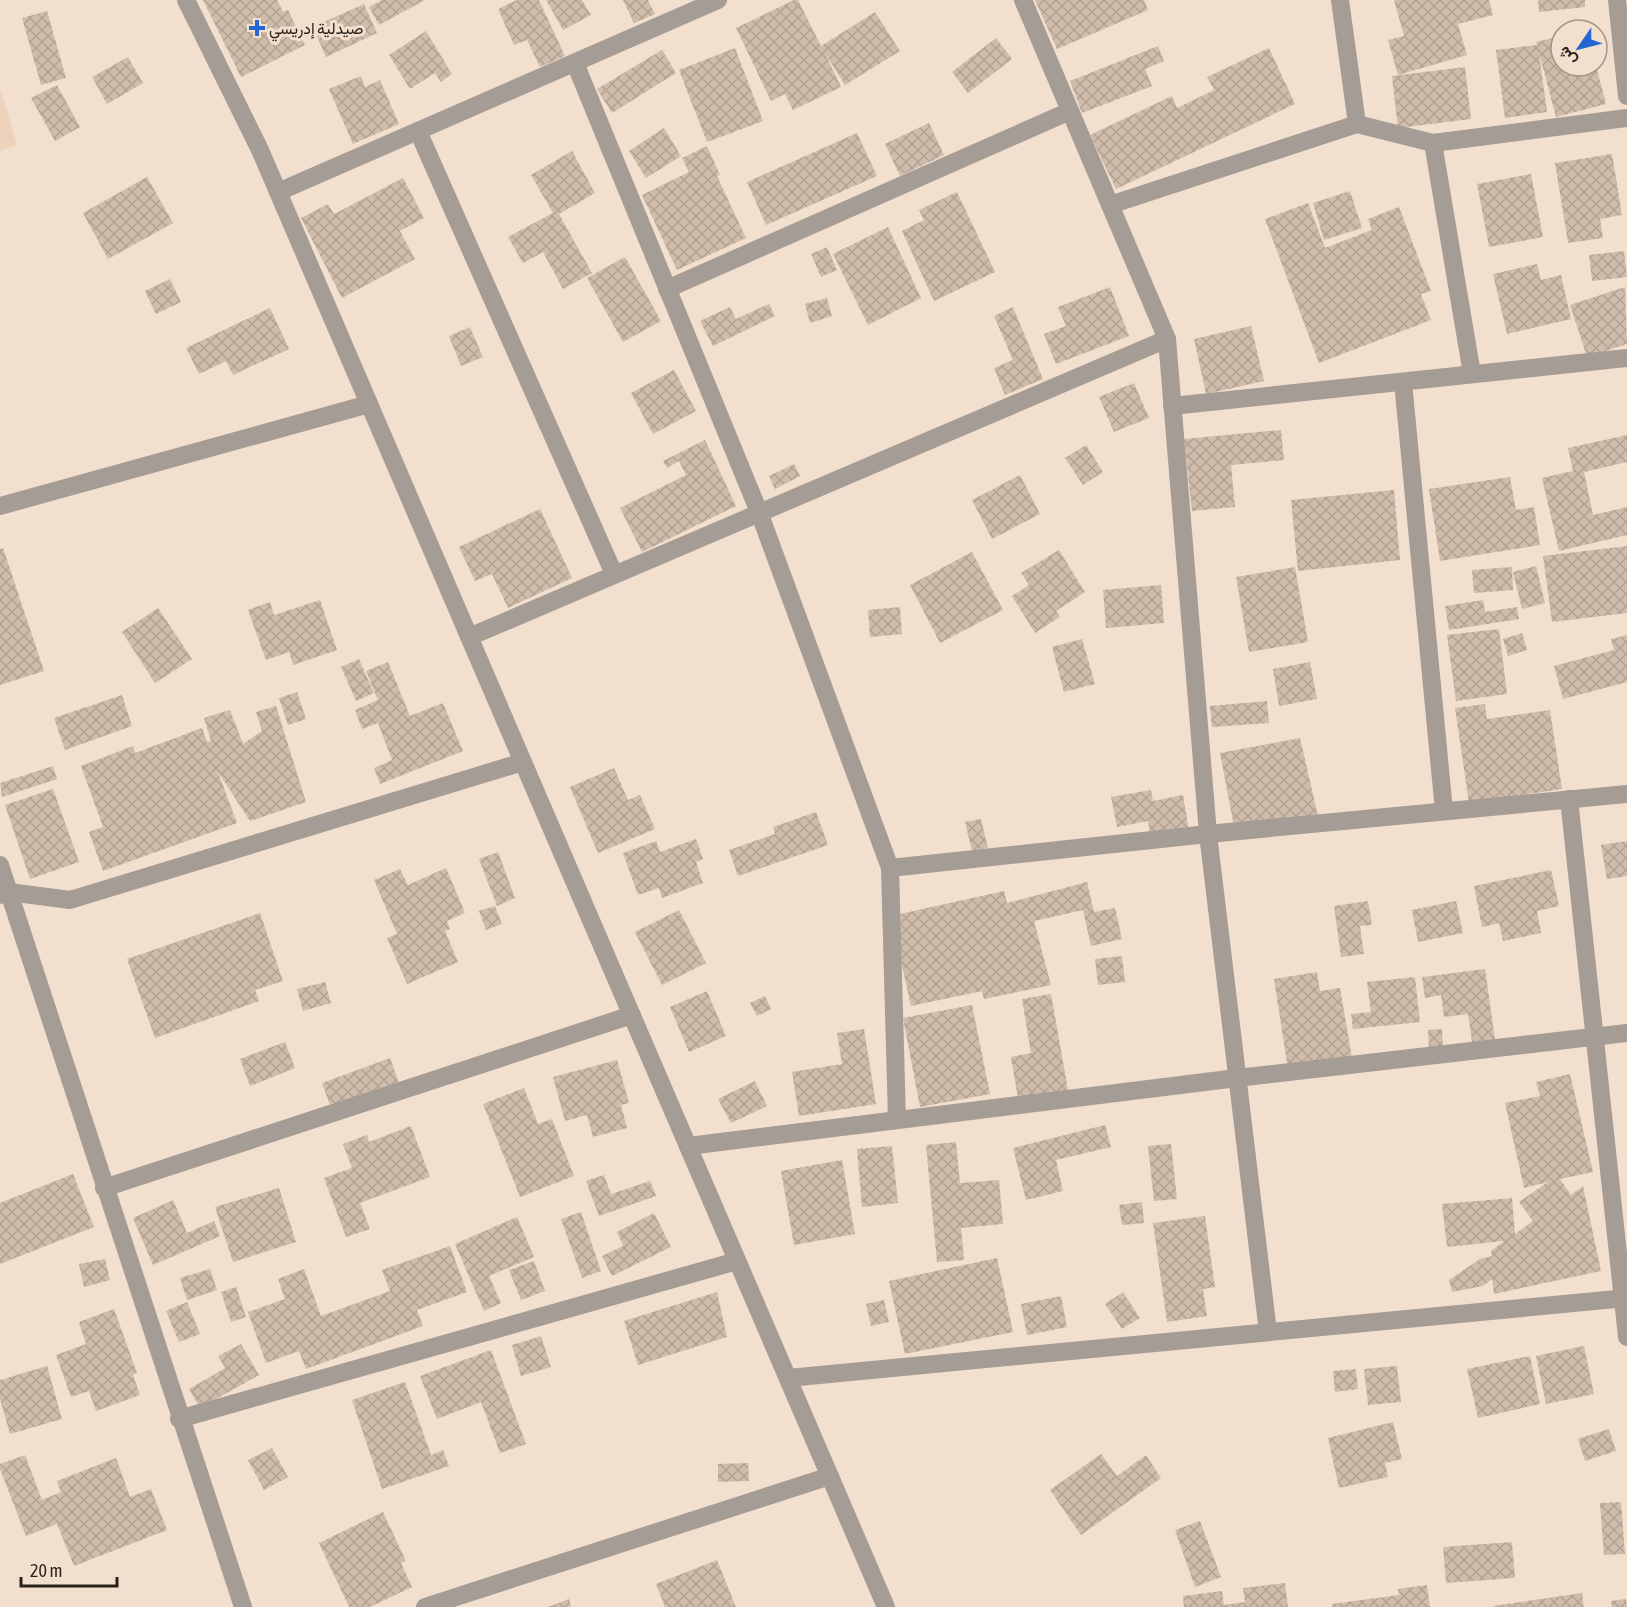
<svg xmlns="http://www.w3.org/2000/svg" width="1627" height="1607" font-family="'Asap Condensed',Vazirmatn,sans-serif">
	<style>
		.built { fill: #edd2bc }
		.building { fill: url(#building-cross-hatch) }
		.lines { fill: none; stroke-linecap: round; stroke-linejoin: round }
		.minor { stroke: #a59c95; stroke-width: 18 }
		.poi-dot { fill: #2666d3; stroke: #f3dfcd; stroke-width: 2 }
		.labels { text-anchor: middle; stroke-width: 6; stroke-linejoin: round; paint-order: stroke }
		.poi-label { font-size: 16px; fill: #2a231c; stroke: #f3dfcd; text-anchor: start }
	</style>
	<defs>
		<pattern id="building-cross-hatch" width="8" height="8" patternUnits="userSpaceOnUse" patternTransform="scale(1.5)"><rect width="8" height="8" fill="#d0bcab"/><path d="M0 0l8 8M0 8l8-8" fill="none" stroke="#b3a193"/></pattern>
	</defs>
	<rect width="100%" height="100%" fill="#f3dfcd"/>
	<!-- built -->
	<polygon class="built" points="0,88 17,145 0,151"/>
	<!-- building -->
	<g class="building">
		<polygon points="203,0 277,0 283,12 288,10 305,45 241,77"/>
		<polygon points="382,0 425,0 379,25 369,7"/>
		<polygon points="517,0 539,0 565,56 540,67 527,40 514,45 498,9"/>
		<polygon points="546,0 582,0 591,15 563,30"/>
		<polygon points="623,0 648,0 655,14 634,23"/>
		<polygon points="794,0 798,0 821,46 875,12 900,51 845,85 825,53 841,87 793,110 785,94 771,101 736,28"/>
		<polygon points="1035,0 1144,0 1148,10 1057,49"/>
		<polygon points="1394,0 1489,0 1493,15 1458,24 1467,55 1398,75 1388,40 1404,36"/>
		<polygon points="1538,0 1585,0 1585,7 1539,12"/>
		<polygon points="364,4 377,33 326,57 313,27"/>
		<polygon points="47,11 66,78 41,85 22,18"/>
		<polygon points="426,31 452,74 441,82 435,73 410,89 389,55"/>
		<polygon points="1561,36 1561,66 1596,66 1606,104 1556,117 1539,53 1547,112 1505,118 1496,50 1537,45 1536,42"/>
		<polygon points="996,38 1012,59 968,93 952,72"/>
		<polygon points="1158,46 1164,61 1145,69 1152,86 1082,113 1070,81"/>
		<polygon points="735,48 763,121 707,142 679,70"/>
		<polygon points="1269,48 1295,104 1116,189 1090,135 1172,96 1177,108 1214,90 1207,77"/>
		<polygon points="662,50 676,73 612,113 597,89"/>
		<polygon points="128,57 143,83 107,104 92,77"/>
		<polygon points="1465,67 1471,119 1398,128 1392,76"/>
		<polygon points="361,76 365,87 380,80 399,124 353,144 329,89"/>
		<polygon points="57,85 80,127 55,141 31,98"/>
		<polygon points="929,123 944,155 900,176 885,144"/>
		<polygon points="664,128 681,156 646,178 629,151"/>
		<polygon points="857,133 877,176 766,225 747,182"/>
		<polygon points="707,146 720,175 717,176 746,238 677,270 642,195 689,172 682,158"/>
		<polygon points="572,151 595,193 559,214 592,273 563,289 543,252 523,263 508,237 553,213 531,175"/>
		<polygon points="1612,154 1622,215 1600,219 1603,238 1568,243 1555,163"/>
		<polygon points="1531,174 1543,237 1489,247 1477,184"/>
		<polygon points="147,177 173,223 108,259 83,213"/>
		<polygon points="403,178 424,218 400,231 415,259 342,298 301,218 328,204 334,214"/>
		<polygon points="1350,191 1362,228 1324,240 1313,203"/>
		<polygon points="957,192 995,272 934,301 902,231 924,220 919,210"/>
		<polygon points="1308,203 1325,248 1372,230 1368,219 1399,207 1431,291 1421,294 1431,320 1319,363 1265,219"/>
		<polygon points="888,227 921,298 868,325 833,254"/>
		<polygon points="827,247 837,270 821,277 811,254"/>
		<polygon points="1624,251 1627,277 1592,281 1589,255"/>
		<polygon points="625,257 661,321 623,342 587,278"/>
		<polygon points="1537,264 1541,280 1561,275 1571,319 1507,334 1493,274"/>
		<polygon points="170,279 181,302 156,314 145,291"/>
		<polygon points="1110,287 1129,336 1056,364 1044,334 1066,326 1058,307"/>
		<polygon points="1625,287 1627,344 1587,357 1570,305"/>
		<polygon points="827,298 832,316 810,323 805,304"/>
		<polygon points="769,304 775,316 713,346 700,321 730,307 736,319"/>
		<polygon points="1013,307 1043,379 1005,395 994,368 1013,360 994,316"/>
		<polygon points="270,308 289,349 233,375 226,361 199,374 186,348"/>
		<polygon points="1251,326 1264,381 1206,394 1194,339"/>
		<polygon points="470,327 483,357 461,366 449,336"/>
		<polygon points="674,370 696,411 653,434 631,393"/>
		<polygon points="1134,383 1149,418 1114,432 1099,397"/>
		<polygon points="1281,430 1284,460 1231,465 1235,507 1192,511 1184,439"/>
		<polygon points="1627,435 1627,462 1584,472 1593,515 1627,507 1627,535 1559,551 1542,478 1573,471 1568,448"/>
		<polygon points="705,440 736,506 642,552 620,508 686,475 679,461 667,468 663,461"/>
		<polygon points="1086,445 1103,472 1083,485 1065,458"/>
		<polygon points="794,464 800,476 775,489 769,476"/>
		<polygon points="1020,475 1040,514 992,539 972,500"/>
		<polygon points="1510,477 1516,510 1534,507 1540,545 1440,561 1429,489"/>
		<polygon points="1394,490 1400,560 1298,571 1291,500"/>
		<polygon points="540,509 572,578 508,608 492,574 475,581 459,547"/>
		<polygon points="1627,546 1627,613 1552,622 1543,556"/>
		<polygon points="3,548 44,671 0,685 0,549"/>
		<polygon points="1059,550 1085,592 1056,611 1060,617 1035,633 1012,596 1029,585 1021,573"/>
		<polygon points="972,552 1003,610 940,643 910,585"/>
		<polygon points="1536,566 1545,603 1522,609 1513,572"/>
		<polygon points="1295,567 1308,642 1249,652 1236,577"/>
		<polygon points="1512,567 1513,590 1474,593 1472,570"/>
		<polygon points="1161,585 1164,623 1106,628 1103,590"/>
		<polygon points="320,600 337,650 293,665 289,652 266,660 248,610 270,602 274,615"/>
		<polygon points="1483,600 1485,612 1517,607 1519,619 1449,630 1445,606"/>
		<polygon points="900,607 902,634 870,637 868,610"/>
		<polygon points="158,608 192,659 155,683 122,632"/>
		<polygon points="1499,629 1507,694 1456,701 1447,635"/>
		<polygon points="1522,633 1527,650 1508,656 1503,639"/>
		<polygon points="1627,635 1627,682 1563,699 1554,666 1614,650 1611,639"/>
		<polygon points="1082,639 1095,684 1064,692 1052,647"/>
		<polygon points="359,659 374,693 356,701 341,667"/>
		<polygon points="388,662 410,716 443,703 463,751 380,784 374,768 392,760 378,723 362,729 355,710 378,700 366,671"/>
		<polygon points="1310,662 1317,699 1279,706 1273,669"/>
		<polygon points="297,692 306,719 288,725 279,698"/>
		<polygon points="122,695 132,726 65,750 54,718"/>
		<polygon points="1267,701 1269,723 1212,727 1210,706"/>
		<polygon points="1485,704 1487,719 1550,710 1562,789 1469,803 1455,708"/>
		<polygon points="276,706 306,802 250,821 218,772 237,823 103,871 89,832 103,827 81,766 133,746 135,753 202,728 207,742 211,741 204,718 230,710 243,744 262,731 256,712"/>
		<polygon points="1300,738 1318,816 1235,832 1220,753"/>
		<polygon points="53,766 57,779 2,797 0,783"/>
		<polygon points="614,768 628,800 640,795 655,829 598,853 570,787"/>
		<polygon points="53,789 79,862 30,879 5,805"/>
		<polygon points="1151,790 1153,801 1183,795 1190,837 1152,844 1148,821 1117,827 1111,797"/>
		<polygon points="816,812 828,845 738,876 729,850 775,834 773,827"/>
		<polygon points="981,819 988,848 972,851 965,822"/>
		<polygon points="696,839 703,859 696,862 703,883 662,898 659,888 638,895 623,853 656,841 660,852"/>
		<polygon points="1627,841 1627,876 1607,879 1601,845"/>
		<polygon points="498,852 515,898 497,906 479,859"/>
		<polygon points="446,868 465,913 447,921 450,929 445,931 458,962 407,984 387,938 397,934 374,880 400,869 408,885"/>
		<polygon points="1551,870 1559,906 1537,911 1541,933 1503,941 1499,923 1482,927 1474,886"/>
		<polygon points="1087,882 1094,912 1115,908 1122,939 1091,946 1083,910 1034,921 1051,985 984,999 982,991 911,1006 891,916 1004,891 1007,903"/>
		<polygon points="1368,901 1372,925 1360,926 1364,954 1341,957 1334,906"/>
		<polygon points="1456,901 1463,933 1418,942 1412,910"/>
		<polygon points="495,906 502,924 486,930 479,911"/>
		<polygon points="679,910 706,963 662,985 635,932"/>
		<polygon points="260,913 283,981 255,990 259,1001 155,1038 127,959"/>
		<polygon points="1122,956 1125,982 1098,985 1095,959"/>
		<polygon points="1485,969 1496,1046 1473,1049 1468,1014 1444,1017 1441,995 1425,998 1422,977"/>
		<polygon points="1317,972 1320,991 1340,988 1352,1058 1288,1069 1274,979"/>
		<polygon points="1415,977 1420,1022 1353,1029 1351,1014 1371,1012 1367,982"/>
		<polygon points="325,982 331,1003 303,1011 297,989"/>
		<polygon points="707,991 726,1036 689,1052 670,1007"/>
		<polygon points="1051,994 1068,1090 1018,1099 1011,1057 1031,1053 1022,999"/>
		<polygon points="765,996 771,1009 757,1016 750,1003"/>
		<polygon points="972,1005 990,1094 920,1107 903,1018"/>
		<polygon points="864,1029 876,1104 799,1116 792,1072 842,1064 837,1033"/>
		<polygon points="1442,1029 1443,1050 1429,1051 1428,1030"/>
		<polygon points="285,1042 295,1068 250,1086 240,1059"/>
		<polygon points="390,1058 400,1086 332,1111 322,1083"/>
		<polygon points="617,1060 629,1103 621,1105 627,1128 593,1137 587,1115 565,1121 553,1077"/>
		<polygon points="1570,1074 1593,1172 1560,1179 1571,1195 1583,1186 1601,1271 1494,1294 1492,1279 1483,1286 1452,1292 1449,1280 1480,1259 1492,1256 1491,1251 1504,1241 1447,1247 1442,1204 1512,1198 1515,1234 1533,1221 1519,1202 1548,1182 1524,1188 1505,1103 1540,1096 1536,1082"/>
		<polygon points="755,1081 767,1106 731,1123 718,1099"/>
		<polygon points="524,1088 538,1124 552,1119 574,1176 520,1197 483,1104"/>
		<polygon points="1105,1125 1111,1147 1056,1160 1063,1191 1026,1200 1013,1148"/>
		<polygon points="411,1126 430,1177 360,1203 370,1229 346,1237 324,1178 352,1168 343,1144 367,1135 369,1142"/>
		<polygon points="956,1142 960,1183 999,1180 1003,1224 961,1228 964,1260 937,1262 926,1145"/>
		<polygon points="1171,1144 1177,1199 1154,1201 1148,1146"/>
		<polygon points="892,1146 898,1203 862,1207 857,1149"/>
		<polygon points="842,1160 855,1234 794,1245 781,1171"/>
		<polygon points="73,1174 94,1227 0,1264 0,1203"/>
		<polygon points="604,1175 611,1194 650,1181 656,1196 599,1216 586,1181"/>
		<polygon points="279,1188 296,1242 233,1262 215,1207"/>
		<polygon points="173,1200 187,1233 214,1221 220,1236 153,1265 133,1218"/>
		<polygon points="1142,1202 1144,1223 1122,1225 1119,1205"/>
		<polygon points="581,1212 601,1271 582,1278 561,1219"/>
		<polygon points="654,1213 671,1247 612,1276 602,1256 623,1246 617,1232"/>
		<polygon points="1205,1216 1215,1287 1203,1289 1207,1316 1167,1322 1153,1223"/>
		<polygon points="517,1217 534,1257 489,1276 501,1303 484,1311 455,1244"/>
		<polygon points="450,1246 467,1292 417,1310 423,1326 306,1369 299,1351 266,1363 248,1312 285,1299 278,1279 304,1269 321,1316 390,1291 382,1270"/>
		<polygon points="997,1258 1013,1332 905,1354 889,1281"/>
		<polygon points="105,1259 110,1280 84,1287 79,1264"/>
		<polygon points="534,1261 545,1291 521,1300 509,1270"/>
		<polygon points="210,1269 217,1290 187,1300 180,1278"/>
		<polygon points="236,1287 246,1317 231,1322 221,1292"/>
		<polygon points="717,1292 727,1337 638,1365 624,1321"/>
		<polygon points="1123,1292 1140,1318 1122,1329 1105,1304"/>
		<polygon points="1061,1296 1067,1327 1027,1335 1021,1304"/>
		<polygon points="884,1300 889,1322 871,1326 866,1304"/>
		<polygon points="187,1302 200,1334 179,1342 166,1311"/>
		<polygon points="114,1309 137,1373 133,1375 140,1395 96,1411 89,1391 71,1397 56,1355 86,1344 79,1322"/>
		<polygon points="541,1336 551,1367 521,1376 512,1345"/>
		<polygon points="241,1344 259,1375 200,1408 189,1389 225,1368 218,1356"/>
		<polygon points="1584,1346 1594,1394 1546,1404 1536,1356"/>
		<polygon points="491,1350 526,1444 500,1453 481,1402 437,1419 420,1376"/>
		<polygon points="1530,1356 1540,1404 1478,1418 1467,1369"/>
		<polygon points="47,1366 62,1419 10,1434 0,1399 0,1380"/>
		<polygon points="1397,1366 1401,1402 1368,1405 1364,1369"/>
		<polygon points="1356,1369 1358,1389 1335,1392 1333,1371"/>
		<polygon points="405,1382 431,1455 443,1450 449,1466 382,1489 352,1400"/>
		<polygon points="1393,1422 1402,1459 1385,1463 1388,1477 1339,1488 1328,1438"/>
		<polygon points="1609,1429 1616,1451 1585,1461 1578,1439"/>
		<polygon points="272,1448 288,1477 264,1490 248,1460"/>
		<polygon points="1101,1454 1117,1476 1146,1455 1161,1478 1081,1535 1050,1490"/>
		<polygon points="25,1455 42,1500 61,1492 57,1481 116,1458 130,1497 151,1489 167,1530 74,1566 57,1524 26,1536 0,1469 0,1464"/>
		<polygon points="748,1463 749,1481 718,1482 718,1464"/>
		<polygon points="1621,1502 1625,1554 1604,1555 1600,1503"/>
		<polygon points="383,1512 406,1561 401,1563 412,1587 370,1607 349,1607 319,1543"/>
		<polygon points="1200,1521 1221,1577 1195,1587 1175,1530"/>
		<polygon points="1512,1542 1515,1578 1446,1583 1443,1547"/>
		<polygon points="717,1560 736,1607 665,1607 656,1584"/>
		<polygon points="1285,1583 1288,1607 1184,1607 1183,1596 1222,1591 1224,1605 1245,1602 1243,1588"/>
		<polygon points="1427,1585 1430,1607 1332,1607 1332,1604 1399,1595 1398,1589"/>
		<polygon points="1582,1593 1584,1607 1493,1607 1493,1606"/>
		<polygon points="569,1599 571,1607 548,1607"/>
		<polygon points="1626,1599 1627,1607 1612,1607 1611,1601"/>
	</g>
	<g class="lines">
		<!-- minor -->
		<g class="minor">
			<polyline points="186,0 260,150 886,1607"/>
			<polyline points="1023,0 1167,339 1208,834 1268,1332"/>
			<polyline points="1340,0 1357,124"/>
			<polyline points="1617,0 1627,96"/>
			<polyline points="575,63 759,512 890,868 1208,834 1627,794"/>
			<polyline points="418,131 614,574"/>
			<polyline points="1433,143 1472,374"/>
			<polyline points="278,192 718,0"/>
			<polyline points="1110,205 1357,124 1433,143 1627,118"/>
			<polyline points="667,289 1070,111"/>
			<polyline points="1403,382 1444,811"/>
			<polyline points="1172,406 1627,358"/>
			<polyline points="0,506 369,404"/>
			<polyline points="469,637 1167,339"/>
			<polyline points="1569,799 1627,1337"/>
			<polyline points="0,865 243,1607"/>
			<polyline points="890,868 897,1120"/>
			<polyline points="0,895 9,892 70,900 523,762"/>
			<polyline points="688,1146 1237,1078 1627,1033"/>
			<polyline points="104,1188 632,1015"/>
			<polyline points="788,1378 1627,1298"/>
			<polyline points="179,1419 737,1261"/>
			<polyline points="425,1607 830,1476"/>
		</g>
	</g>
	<!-- markers -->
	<path class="poi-dot" d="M254 19h6v6h6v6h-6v6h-6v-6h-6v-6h6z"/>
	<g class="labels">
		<!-- poi labels -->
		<g class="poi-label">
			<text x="269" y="34">صيدلية إدريسي</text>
		</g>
	</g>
	<!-- north arrow -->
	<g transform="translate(1579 48) rotate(235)"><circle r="28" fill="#f3dfcd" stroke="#a39486" stroke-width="1.5"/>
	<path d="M0-4.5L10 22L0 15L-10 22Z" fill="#2666d3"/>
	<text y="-9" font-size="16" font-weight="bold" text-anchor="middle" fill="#2a231c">ش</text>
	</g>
	<!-- scale -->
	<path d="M21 1577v9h96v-9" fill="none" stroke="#2a231c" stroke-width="3"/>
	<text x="30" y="1577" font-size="18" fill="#2a231c" stroke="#f3dfcd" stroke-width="4.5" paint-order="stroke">20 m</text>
</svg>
